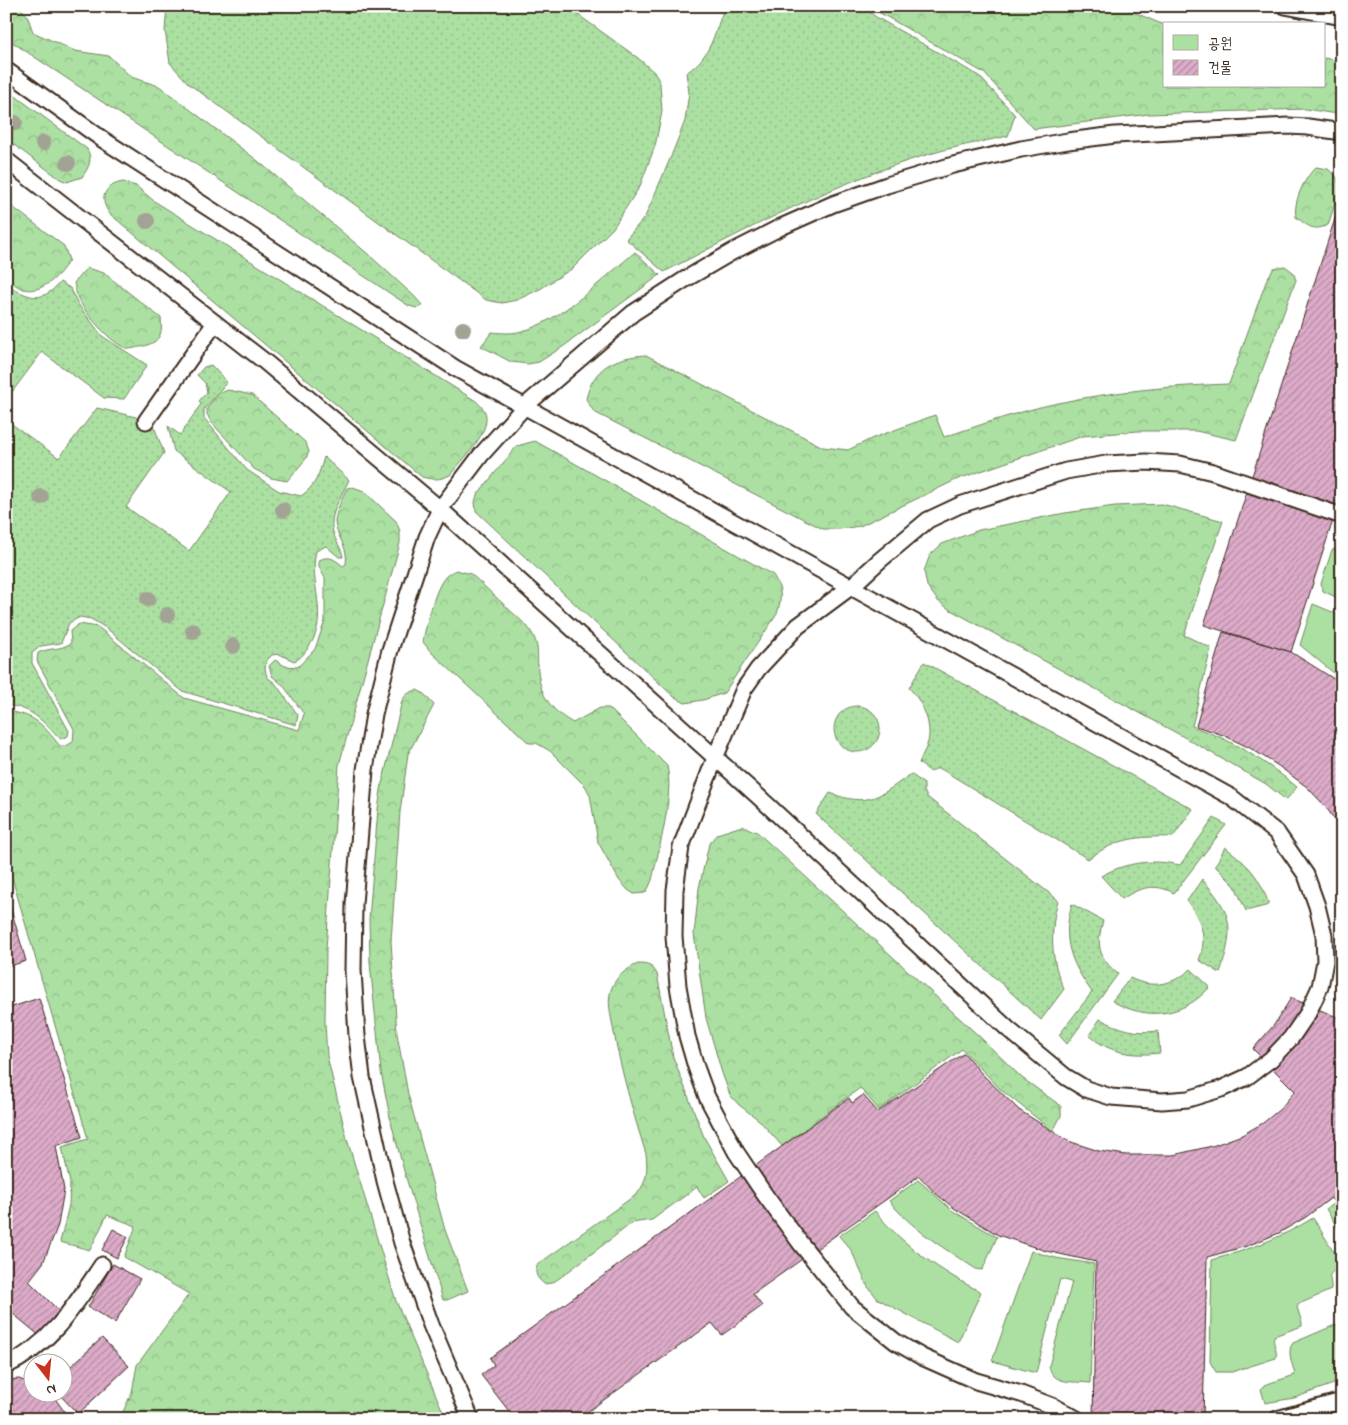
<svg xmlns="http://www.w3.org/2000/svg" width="1348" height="1425" font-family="'Indie Flower','Poor Story',sans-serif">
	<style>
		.grass { fill: url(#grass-dots); stroke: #738560 }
		.forest { fill: url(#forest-crowns); stroke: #738560 }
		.green { fill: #abe0a2; stroke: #738560 }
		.building { fill: url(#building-hatch); stroke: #3b2a1e }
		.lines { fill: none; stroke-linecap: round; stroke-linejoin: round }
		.service-casing { stroke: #3b2a1e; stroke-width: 19 }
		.service { stroke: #fff; stroke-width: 15 }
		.tree { fill: #a3a395 }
	</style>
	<defs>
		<pattern id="grass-dots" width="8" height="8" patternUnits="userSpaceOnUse" patternTransform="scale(1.25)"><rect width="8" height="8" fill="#abe0a2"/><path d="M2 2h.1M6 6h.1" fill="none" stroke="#94c08b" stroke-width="1.8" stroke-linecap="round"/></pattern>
		<pattern id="forest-crowns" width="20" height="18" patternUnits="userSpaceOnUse" patternTransform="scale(1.25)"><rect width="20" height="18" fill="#abe0a2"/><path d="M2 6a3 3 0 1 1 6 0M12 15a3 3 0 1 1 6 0" fill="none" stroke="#94c08b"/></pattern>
		<pattern id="building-hatch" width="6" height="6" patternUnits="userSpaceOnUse" patternTransform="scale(1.25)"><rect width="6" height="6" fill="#ddabc9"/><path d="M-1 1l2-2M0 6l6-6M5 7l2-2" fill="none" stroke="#b48ba3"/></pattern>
	</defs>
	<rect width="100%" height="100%" fill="#fff"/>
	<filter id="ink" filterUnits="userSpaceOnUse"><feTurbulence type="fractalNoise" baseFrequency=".02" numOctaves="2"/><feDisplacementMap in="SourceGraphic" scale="10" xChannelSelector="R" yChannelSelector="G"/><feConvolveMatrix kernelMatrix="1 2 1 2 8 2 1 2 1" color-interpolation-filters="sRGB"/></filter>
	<g filter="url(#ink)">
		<!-- grass -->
		<g class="grass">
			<polygon points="167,6 566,6 638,58 655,73 660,83 662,112 655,146 640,186 613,228 573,268 540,289 517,300 502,303 486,300 189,84 170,63 165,30"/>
			<path d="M725,6H862L876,17L979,76L1015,115L1008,136C981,142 952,147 926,155C834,183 749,228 664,272L626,239L645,217L670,159L685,121L689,92L686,73C712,56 714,33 725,6Z"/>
			<path d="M60,282L70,288L78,304L102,336L147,365L124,399L104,398L42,352L6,400V285C29,297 41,305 60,282Z"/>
			<path d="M211,365L227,382L204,409V418L247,470L279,491L301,496C316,486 319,474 324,457L349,480C342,495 328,515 333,532C335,541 342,548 343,557H339L326,546L316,551C308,584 331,617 308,648C304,654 300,659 294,661L279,654L272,655L266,661L265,669L267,677L275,683L298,715L296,725L182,691L106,628L91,619L80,617L69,623L61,643L41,646L32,653V663L69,731L68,736L61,739C42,722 34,708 6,705V420L59,458L97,408L136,417C141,427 144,429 155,429L164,453L126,507L189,551L231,492L174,451L168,426L180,435L201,404L199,401L207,392L205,383L197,375L204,367Z"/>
			<path d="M924,662L1193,809L1173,837C1138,836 1117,838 1088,859L941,769H935L931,772L919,763C921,757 925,751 927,745C934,726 922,701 909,688Z"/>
			<circle cx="857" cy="729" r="23"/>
			<path d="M911,774L924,784V791L927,797L1058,900C1050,930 1050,960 1064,989L1041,1020L816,814L830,793C869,808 880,796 911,774Z"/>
			<path d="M1214,818L1226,825L1174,893C1155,883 1140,887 1122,899L1101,876C1126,862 1152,859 1180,865Z"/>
			<path d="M1225,847C1249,865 1260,877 1269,905L1246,911L1235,886L1215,866Z"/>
			<path d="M1202,879C1234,914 1234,929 1220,973L1199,960C1208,937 1201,920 1187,901Z"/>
			<path d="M1072,904L1103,921C1096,945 1098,957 1118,974L1067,1044L1059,1035L1092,992C1071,963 1061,940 1072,904Z"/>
			<path d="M1191,969L1210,987C1183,1017 1147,1021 1112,1001L1130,978C1152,989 1173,985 1191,969Z"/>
			<path d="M1100,1019C1120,1029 1136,1034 1158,1031L1160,1053C1134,1056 1110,1054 1089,1035Z"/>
		</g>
		<!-- forest -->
		<g class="forest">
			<polygon points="6,6 19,6 27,15 33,32 75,51 109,56 131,77 159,86 258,161 368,254 414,296 423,306 417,308 409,306 6,38"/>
			<polygon points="868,6 1119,6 1164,25 1164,86 1324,86 1324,58 1342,61 1342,115 1306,109 1149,114 1034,129 984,73"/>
			<path d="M6,89L87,149C93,160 89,167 82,177L67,182L60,179L6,139Z"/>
			<path d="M1316,167L1328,169L1337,177L1340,189L1328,225C1313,232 1308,226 1296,217C1293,202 1304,178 1316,167Z"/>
			<path d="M123,182L136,186L154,201L476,401C479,404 482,407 484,410C495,429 461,461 450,475C440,480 433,480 422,477L110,214C98,199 104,185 123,182Z"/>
			<path d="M6,202L64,246L69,260C55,284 27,305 6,275Z"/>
			<path d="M635,252L660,275L564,346L539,362L528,364L511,362L481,346L492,332C502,333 512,334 522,331C560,322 605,277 635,252Z"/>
			<path d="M1285,266L1293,272L1296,280L1236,440L1196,431H1138L1083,436L958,479L860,526L840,529H823L594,412L586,399C593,367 615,357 646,355L823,447L848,450L873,438L935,415L944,437C981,425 1019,411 1058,403C1114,391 1171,386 1229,384L1267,279L1274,268Z"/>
			<path d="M87,268L104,273L161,318C163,336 159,343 140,347C137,347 132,349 129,349C112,346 82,310 76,294C75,291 75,286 74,283L81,274Z"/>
			<polygon points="228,390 252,395 306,443 309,452 305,460 287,481 271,478 254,469 211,422 207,414 207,408 218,394"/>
			<path d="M535,441L773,575C782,589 782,597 777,614L724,693L703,700L685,703L673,696L476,511L475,502L477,495L517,446Z"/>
			<path d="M353,487L364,491L396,521L400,531V543L339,765L326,949L325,1023L327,1056L347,1139L396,1301L446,1419H117L122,1414L132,1392L137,1365L189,1294L124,1257L136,1226L107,1215L90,1250L60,1242L69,1205L70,1183L62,1147L88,1139L6,857V711C36,715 42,724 60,746H66L73,742L74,729L37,661L38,653C50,647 59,651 71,643L70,631L79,624L98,627L184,698L299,730L304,714L283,685L272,676L269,666L275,660L285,666L298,667L315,649L325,621V578L319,567V560C330,555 334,559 343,566L346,564C349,546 336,537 335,522C335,514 343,495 347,488Z"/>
			<path d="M1162,504L1223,521L1184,635L1211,648L1192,726C1204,731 1217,735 1228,741C1253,754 1275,769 1297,787L1286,800L1266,784L1182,736L949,609L938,601L927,586L924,571L930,555L942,544L979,530L1065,513L1115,506Z"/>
			<path d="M456,570L471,574L527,626C543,646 535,657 539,678C542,699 555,713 573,723L600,708H609L667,766C674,796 659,848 652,880L649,887L645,893L634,894L628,890L619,880L598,842L590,795L586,787L550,751L536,743H529L431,652L423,642C425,628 435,590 443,580C447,574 450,573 456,570Z"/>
			<path d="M417,690L423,693L434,705L408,754L400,812L391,941L397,1034L408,1094L445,1230L468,1291L447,1300H443L404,1171L391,1122L381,1072L370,963L369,919L378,809L382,784L402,701C406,694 409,692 417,690Z"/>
			<polygon points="742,826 757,832 980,1037 1022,1078 1061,1106 1061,1116 1053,1131 1000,1089 962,1049 879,1110 860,1088 782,1146 759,1120 739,1105 730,1095 722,1073 706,1018 694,934 699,888 709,844 717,834"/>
			<path d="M638,964C647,964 652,965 657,974L673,1057L704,1137L729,1181L704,1198L697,1187L652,1220L632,1223L561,1277L552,1283L544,1284C537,1278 534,1274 537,1265L637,1194C647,1182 648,1170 646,1154C633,1113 621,1071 613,1028C611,1015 607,1002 611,990C615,977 626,969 638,964Z"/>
		</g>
		<!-- green -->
		<g class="green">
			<polygon points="1337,549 1342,552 1342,600 1323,591 1321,584 1332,550"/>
			<polygon points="1313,604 1342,616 1342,680 1300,645"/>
			<path d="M918,1180L953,1211L997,1237L983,1269L981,1270L976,1269C945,1249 913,1230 889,1201Z"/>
			<polygon points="1342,1197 1342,1235 1326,1209"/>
			<path d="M875,1211C903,1246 942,1272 981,1292L958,1342L878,1299L868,1287L851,1250L839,1236Z"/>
			<path d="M1313,1218L1341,1263L1342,1267C1323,1276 1332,1274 1331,1290L1299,1304L1297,1307L1302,1323V1326L1274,1336C1272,1344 1278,1350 1276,1358L1232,1372H1216L1210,1362L1212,1260C1248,1250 1281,1238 1313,1218Z"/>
			<path d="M1031,1251L1056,1258L1094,1264L1090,1383C1074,1381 1052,1385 1049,1366L1072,1282L1060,1279L1036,1373L992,1361Z"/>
			<path d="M1342,1322V1381L1294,1398L1265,1403L1261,1389L1264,1385L1295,1375C1293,1365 1286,1351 1293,1343Z"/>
		</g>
		<!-- building -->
		<g class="building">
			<polygon points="1342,197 1342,492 1291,652 1204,625"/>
			<polygon points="1223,632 1291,652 1342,684 1342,831 1326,807 1307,787 1277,765 1250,748 1223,735 1196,726"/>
			<polygon points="6,892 26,961 6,967"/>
			<polygon points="39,998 82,1137 56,1146 64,1190 58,1225 43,1263 29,1281 61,1313 40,1336 6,1308 6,1009"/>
			<polygon points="1291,998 1342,1019 1342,1213 1331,1198 1306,1217 1279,1233 1247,1246 1207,1257 1203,1419 1093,1419 1096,1262 1046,1251 998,1235 954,1208 935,1193 919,1176 753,1294 762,1306 722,1335 712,1323 577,1419 515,1419 481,1375 494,1365 490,1358 849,1098 852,1103 863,1095 878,1112 964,1053 982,1074 1019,1110 1068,1141 1099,1151 1126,1155 1173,1155 1212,1146 1242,1135 1263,1123 1280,1109 1295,1091 1253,1049 1274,1025"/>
			<polygon points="113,1229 128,1237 117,1258 102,1250"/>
			<polygon points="113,1264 140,1279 115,1323 88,1307"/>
			<polygon points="102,1338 129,1366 78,1414 57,1392 62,1392 62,1374"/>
			<polygon points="19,1379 32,1384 32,1392 48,1392 54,1397 66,1414 67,1419 6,1419 6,1380"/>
		</g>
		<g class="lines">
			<!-- service casing -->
			<g class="service-casing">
				<g id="service">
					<polyline points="1285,6 1342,17"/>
					<polyline points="6,70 102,139 455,368 1231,797 1277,833 1306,875 1317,906 1324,935 1325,961 1320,987 1308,1013 1291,1038 1271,1059 1247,1077 1221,1089 1188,1099 1162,1101 1111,1097 1086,1089 1066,1077 1008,1029 760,798 440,509 264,361 6,160"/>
					<polyline points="146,421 215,323"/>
					<path d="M6,1366C52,1344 75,1305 102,1265"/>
					<polyline points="471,1419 431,1325 402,1243 385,1181 362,1077 357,1036 353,970 354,904 365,770 374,714 390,650 427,537 440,509 481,455 525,406 633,313 684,280 732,252 781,227 833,204 887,185 953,165 1021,149 1068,141 1115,135 1288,126 1308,127 1342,132"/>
					<polyline points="1077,1419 1055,1407 1021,1394 976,1381 922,1357 896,1342 852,1307 801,1244 765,1195 736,1152 707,1097 696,1067 687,1036 678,986 674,936 675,890 681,847 715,758 744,689 758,669 798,626 852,586 879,561 928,520 960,505 1066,471 1106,464 1146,462 1180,464 1213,472 1342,516"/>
					<polyline points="1277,1419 1342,1401"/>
				</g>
			</g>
			<!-- service -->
			<use href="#service" class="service"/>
		</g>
		<!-- trees -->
		<g class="tree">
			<circle cx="15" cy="123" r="8"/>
			<circle cx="43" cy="143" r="8"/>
			<circle cx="68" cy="163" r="8"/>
			<circle cx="147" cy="221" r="8"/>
			<circle cx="463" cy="329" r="8"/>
			<circle cx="41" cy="497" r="8"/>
			<circle cx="283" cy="510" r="8"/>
			<circle cx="148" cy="599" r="8"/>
			<circle cx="167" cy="615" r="8"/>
			<circle cx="193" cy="631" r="8"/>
			<circle cx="233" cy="646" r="8"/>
		</g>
	</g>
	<!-- margin -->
	<rect width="1348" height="1425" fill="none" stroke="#fff" stroke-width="25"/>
	<rect x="12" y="12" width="1323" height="1400" fill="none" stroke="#3b2a1e" stroke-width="2" filter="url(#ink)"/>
	<!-- legend -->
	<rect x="1163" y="22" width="162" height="65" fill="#ffffff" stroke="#b1aaa5"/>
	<rect x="1173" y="35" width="25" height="15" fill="#abe0a2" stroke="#b1aaa5"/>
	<text x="1208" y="48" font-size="15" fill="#3b2a1e">공원</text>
	<rect x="1173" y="60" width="25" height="15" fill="url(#building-hatch)" stroke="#b1aaa5"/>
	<text x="1208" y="72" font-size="15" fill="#3b2a1e">건물</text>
	<!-- north arrow -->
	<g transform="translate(48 1378) rotate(164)"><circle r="24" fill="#ffffff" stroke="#b1aaa5"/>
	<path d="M0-4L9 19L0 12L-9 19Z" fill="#c8321e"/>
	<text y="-8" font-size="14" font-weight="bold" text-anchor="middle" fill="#3b2a1e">N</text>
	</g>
</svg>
